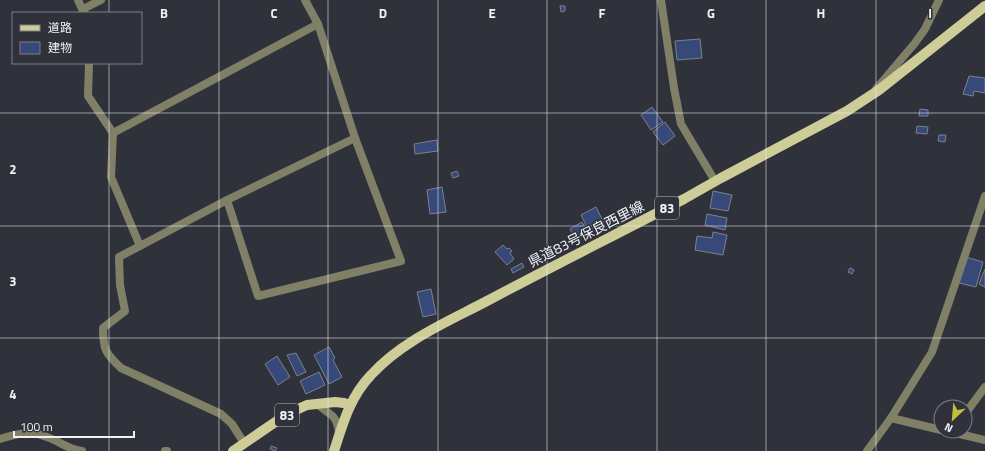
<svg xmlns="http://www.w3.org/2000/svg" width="985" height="451" font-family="'Titillium Web','Noto Sans JP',sans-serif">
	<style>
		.building { fill: #374978; stroke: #7d818c }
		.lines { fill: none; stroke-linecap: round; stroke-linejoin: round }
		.minor { stroke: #808066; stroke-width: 8 }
		.tertiary { stroke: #808066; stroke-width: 8 }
		.primary { stroke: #cecd98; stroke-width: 10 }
		.grid { fill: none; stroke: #f0f2f8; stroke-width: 1; stroke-opacity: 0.55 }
		.labels { text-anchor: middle; stroke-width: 3; stroke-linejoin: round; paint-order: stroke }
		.shield { fill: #2f323b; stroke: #b6b8bf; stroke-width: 1 }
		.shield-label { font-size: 13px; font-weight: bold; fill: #f0f2f8 }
		.street-label { font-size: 14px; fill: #f0f2f8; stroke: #2f323b }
		.grid-label { font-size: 13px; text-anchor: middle; font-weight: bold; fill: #f0f2f8; stroke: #2f323b; stroke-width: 3; stroke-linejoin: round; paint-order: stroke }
	</style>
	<rect width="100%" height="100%" fill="#2f323b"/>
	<!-- building -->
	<g class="building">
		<polygon points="560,6 565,6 565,11 561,12"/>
		<polygon points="700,39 702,58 677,60 675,41"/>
		<polygon points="969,76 985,78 985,93 974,91 973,96 963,94"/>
		<polygon points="652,107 663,122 651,130 641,115"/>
		<polygon points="920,109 928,110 928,116 919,116"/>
		<polygon points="665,122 675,136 663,145 653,132"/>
		<polygon points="917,126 928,127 927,134 916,133"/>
		<polygon points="939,135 946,135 945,142 938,141"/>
		<polygon points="437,140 438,151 415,154 414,144"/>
		<polygon points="457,171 459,176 453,178 451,173"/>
		<polygon points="442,187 446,212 430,214 427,190"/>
		<polygon points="713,191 732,195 728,211 710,208"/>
		<polygon points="596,207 604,223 589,231 581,215"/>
		<polygon points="707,214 727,218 725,230 705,225"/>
		<polygon points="582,222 588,233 575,240 570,229"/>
		<polygon points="713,232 727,235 723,255 695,250 697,236 712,238"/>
		<polygon points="503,245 507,249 509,248 512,251 510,253 514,259 507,265 495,252"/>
		<polygon points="966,257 983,262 976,287 959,283"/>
		<polygon points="522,263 524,267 513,273 511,269"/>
		<polygon points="850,268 854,270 852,274 848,272"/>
		<polygon points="985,269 985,287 979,284"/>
		<polygon points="431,289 436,314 423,317 417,292"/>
		<polygon points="329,347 335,358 333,360 342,377 329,384 314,355"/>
		<polygon points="296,353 306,372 297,376 287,355"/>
		<polygon points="277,356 290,377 278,385 265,364"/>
		<polygon points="319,372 325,385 306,394 300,381"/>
		<polygon points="271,446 277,448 275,451 270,449"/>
	</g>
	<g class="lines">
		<!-- minor -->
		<g class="minor">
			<polyline points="78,0 84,13"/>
			<polyline points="83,9 101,0"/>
			<polyline points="89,63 88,96 113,133 111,177 140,246"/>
			<polyline points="876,89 915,43 925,29 939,0"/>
			<polyline points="113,133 318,24"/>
			<polyline points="227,200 258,296 401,261 355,138 318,24 305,0"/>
			<path d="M317,404C331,416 337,414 339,434"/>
			<polyline points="965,414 985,387"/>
			<polyline points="891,418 941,430"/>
			<polyline points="947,431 985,440"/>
			<path d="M0,439C16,434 30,430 47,437C59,441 69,450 82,451"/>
			<path d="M244,443L232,424L221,414L121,368C105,353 103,349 103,328L125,311L120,285L119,257L227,200L355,138"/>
			<polyline points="165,451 167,451"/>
		</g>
		<!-- tertiary -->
		<g class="tertiary">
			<polyline points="661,0 674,88 681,124 715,181"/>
			<polyline points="867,451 891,418 932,352 985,196"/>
		</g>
		<!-- primary -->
		<g class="primary">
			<polyline points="233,451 287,414 307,405 335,402 344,403 350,405"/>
			<path d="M334,451C343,423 350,397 371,375C402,341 447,322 487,301C553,266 619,233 684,199L721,178L847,111L879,90L985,6"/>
		</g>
	</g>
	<!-- grid -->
	<path class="grid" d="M109,0V13M219,0V451M328,0V451M438,0V451M547,0V451M657,0V451M766,0V451M876,0V451M109,63V451M0,113H985M0,226H985M0,338H985"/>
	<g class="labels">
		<!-- shield labels -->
		<g class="shield">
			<rect x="655" y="197" width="24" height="22" rx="3"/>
			<rect x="275" y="404" width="24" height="22" rx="3"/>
		</g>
		<g class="shield-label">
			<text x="667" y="213">83</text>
			<text x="287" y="420">83</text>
		</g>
		<!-- street labels -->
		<g class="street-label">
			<text transform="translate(586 234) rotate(-27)" y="5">県道83号保良西里線</text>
		</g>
	</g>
	<g class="grid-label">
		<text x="164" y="18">B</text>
		<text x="274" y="18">C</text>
		<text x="383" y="18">D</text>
		<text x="492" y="18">E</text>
		<text x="602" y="18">F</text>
		<text x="711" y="18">G</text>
		<text x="821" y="18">H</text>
		<text x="930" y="18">I</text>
		<text x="13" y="174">2</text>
		<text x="13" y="286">3</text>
		<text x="13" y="399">4</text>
	</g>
	<!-- legend -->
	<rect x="12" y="12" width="130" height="52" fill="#2f323b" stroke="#7c7f87"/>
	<rect x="20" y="25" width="20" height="6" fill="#cecd98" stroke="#7c7f87"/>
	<text x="48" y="32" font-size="12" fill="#f0f2f8">道路</text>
	<rect x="20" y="42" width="20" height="12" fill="#374978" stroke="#7c7f87"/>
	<text x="48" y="52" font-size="12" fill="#f0f2f8">建物</text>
	<!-- north arrow -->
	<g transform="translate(953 419) rotate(206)"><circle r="19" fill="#2f323b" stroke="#7c7f87"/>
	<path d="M0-3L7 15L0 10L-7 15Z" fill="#c2bd3f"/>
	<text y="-6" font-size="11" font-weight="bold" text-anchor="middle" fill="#f0f2f8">N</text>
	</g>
	<!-- scale -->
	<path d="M14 431v6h120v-6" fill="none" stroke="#f0f2f8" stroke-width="2"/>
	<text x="20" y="431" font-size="12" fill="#f0f2f8" stroke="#2f323b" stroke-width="3" paint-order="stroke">100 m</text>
</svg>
